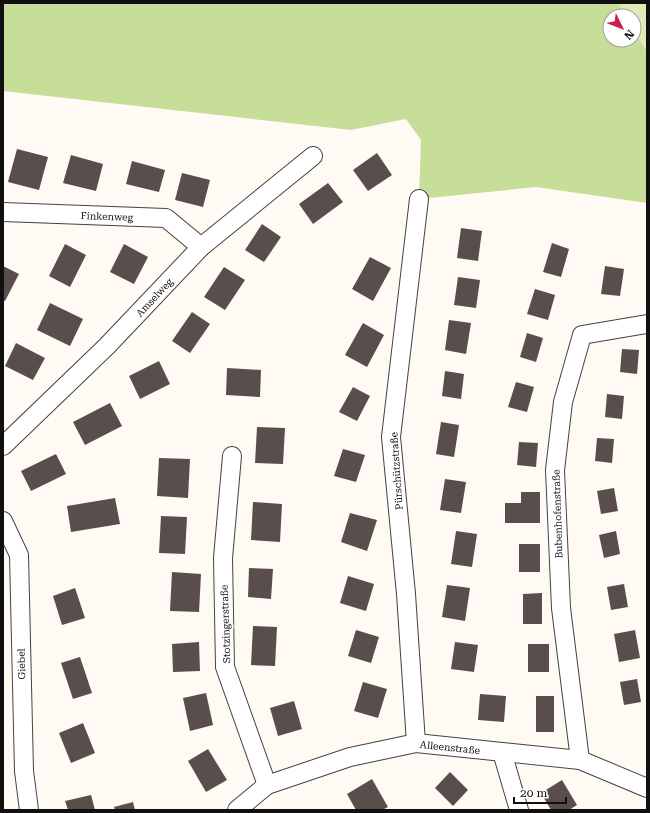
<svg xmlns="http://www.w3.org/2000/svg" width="650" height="813" font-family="'Roboto Serif',serif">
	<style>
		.green { fill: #dfecba }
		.forest { fill: #c7de98 }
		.building { fill: #5a4e4c }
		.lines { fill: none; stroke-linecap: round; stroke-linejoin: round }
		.street-casing { stroke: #434343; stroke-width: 20 }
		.street { stroke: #fff; stroke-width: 18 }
		.labels { text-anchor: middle; stroke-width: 4; stroke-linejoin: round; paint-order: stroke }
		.street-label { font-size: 10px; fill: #101010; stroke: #fff }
	</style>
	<rect width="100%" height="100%" fill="#fffaf3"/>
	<!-- green -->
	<polygon class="green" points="618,3 647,3 647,52 634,30 634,16 626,16"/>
	<!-- forest -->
	<polygon class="forest" points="3,3 618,3 626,16 610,16 610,40 634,40 634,30 647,52 647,203 536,187 419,199 421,140 406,119 351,130 3,91"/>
	<!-- building -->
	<g class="building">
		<polygon points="17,149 48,157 39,190 8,182"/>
		<polygon points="377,153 392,175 368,191 353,170"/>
		<polygon points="71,155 103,164 96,191 63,183"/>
		<polygon points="132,161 165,170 159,192 126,184"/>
		<polygon points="182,173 210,180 203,207 175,200"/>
		<polygon points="328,183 343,202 313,224 299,204"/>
		<polygon points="262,224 281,237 264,262 245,250"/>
		<polygon points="461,228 482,231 478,261 457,258"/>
		<polygon points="552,243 569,249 561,277 543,272"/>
		<polygon points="65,244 86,255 70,287 49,276"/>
		<polygon points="124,244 148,257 134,284 110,272"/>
		<polygon points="370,257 391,268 373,301 352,289"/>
		<polygon points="3,266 19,274 5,301 3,300"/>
		<polygon points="605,266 624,269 620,296 601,294"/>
		<polygon points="224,267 245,280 225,310 204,297"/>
		<polygon points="458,277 480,280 476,308 454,305"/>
		<polygon points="535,289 555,295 548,320 527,314"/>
		<polygon points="50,303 83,319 70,346 37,330"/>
		<polygon points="192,312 210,324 190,353 172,341"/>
		<polygon points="449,320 471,323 466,354 445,350"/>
		<polygon points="363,323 384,335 367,367 345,355"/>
		<polygon points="527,333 543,338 536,362 520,357"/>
		<polygon points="16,343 45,358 33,380 5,366"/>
		<polygon points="622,349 639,350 637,374 620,372"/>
		<polygon points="159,361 170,384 140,399 129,376"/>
		<polygon points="227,368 261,370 260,397 226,395"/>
		<polygon points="445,371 464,374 461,399 442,396"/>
		<polygon points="516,382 534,387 527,412 508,407"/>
		<polygon points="353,387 370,396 357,421 339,412"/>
		<polygon points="607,394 624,396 622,419 605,417"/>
		<polygon points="110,403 122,426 85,445 73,422"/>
		<polygon points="441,422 459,425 454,457 436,454"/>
		<polygon points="257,427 285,428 283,464 255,463"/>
		<polygon points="597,438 614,439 612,463 595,461"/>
		<polygon points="519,442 538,443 536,467 517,465"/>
		<polygon points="343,449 365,455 356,482 334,476"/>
		<polygon points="56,454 66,474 31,491 21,471"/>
		<polygon points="159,458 190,459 188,498 157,496"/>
		<polygon points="445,479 466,482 461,513 440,510"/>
		<polygon points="614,488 618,511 601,514 597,491"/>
		<polygon points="521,492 540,492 540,523 505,523 505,503 521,503"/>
		<polygon points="115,498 120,524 71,532 67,506"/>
		<polygon points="253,502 282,504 280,542 251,540"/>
		<polygon points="350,513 377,520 367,551 341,542"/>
		<polygon points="161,516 187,517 185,554 159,553"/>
		<polygon points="456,531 477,534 472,567 451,564"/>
		<polygon points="616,531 620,554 604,558 599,535"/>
		<rect x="519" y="544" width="21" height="28"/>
		<polygon points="249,568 273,569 271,599 248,597"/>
		<polygon points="172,572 201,574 199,612 170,611"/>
		<polygon points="348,576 374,584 366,611 340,603"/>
		<polygon points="624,584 628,607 611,610 607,587"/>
		<polygon points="447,585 470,588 465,621 442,617"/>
		<polygon points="75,588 85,618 62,625 53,596"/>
		<polygon points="542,593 542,624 523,624 523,594"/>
		<polygon points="253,626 277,627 275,666 251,665"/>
		<polygon points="356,630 379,637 371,663 348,656"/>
		<polygon points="635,630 640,658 619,662 614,634"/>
		<polygon points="199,642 200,671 173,672 172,644"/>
		<polygon points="455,642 478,645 474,672 451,669"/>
		<rect x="528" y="644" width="21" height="28"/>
		<polygon points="80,657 92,693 73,699 61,663"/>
		<polygon points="637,679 641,702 624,705 620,682"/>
		<polygon points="363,682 387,689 378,718 354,711"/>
		<polygon points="206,693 213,725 190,731 183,698"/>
		<polygon points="480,694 506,696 504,722 478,720"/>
		<rect x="536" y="696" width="18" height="36"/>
		<polygon points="294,701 302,729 278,736 270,708"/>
		<polygon points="83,723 95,753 71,763 59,733"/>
		<polygon points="208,749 227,780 206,792 188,761"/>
		<polygon points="450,772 468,790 453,806 435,788"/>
		<polygon points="372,779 388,807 382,810 356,810 347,794"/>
		<polygon points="562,780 577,805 569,810 551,810 541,793"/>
		<polygon points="91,795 95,810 68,810 65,801"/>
		<polygon points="133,802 135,810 115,810 114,807"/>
	</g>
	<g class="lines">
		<!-- street casing -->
		<g class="street-casing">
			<g id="street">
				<polyline points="3,212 166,218 201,247"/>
				<polyline points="3,446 107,346 201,247 313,156"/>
				<polyline points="232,456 223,558 225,667 267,785"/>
				<polyline points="3,521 19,555 24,771 29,810"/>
				<polyline points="416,743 406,594 391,437 419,199"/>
				<polyline points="502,752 519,810"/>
				<polyline points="580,760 561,608 555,470 563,402 582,335 647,324"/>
				<polyline points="237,810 267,785 350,757 416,743 580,760 647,788"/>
			</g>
		</g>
		<!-- street -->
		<use href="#street" class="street"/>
	</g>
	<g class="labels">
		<!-- street labels -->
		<g class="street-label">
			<text transform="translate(107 216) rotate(2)" y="4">Finkenweg</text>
			<text transform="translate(154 297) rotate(-47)" y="4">Amselweg</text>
			<text transform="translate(396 471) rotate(-94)" y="4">Pürschützstraße</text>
			<text transform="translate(557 514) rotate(-92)" y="4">Bubenhofenstraße</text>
			<text transform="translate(225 624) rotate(-92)" y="4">Stotzingerstraße</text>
			<text transform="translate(21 664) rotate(-91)" y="4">Giebel</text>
			<text transform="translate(450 747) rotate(6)" y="4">Alleenstraße</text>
		</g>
	</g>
	<!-- border -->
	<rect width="650" height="813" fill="none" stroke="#101010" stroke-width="8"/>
	<!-- north arrow -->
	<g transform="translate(622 28) rotate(133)"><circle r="19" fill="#ffffff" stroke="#9f9f9f"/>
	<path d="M0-3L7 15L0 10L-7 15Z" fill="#c91f4d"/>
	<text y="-6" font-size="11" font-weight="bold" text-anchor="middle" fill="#101010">N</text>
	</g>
	<!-- scale -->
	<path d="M514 797v6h52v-6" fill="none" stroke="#101010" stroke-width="2"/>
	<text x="520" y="797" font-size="12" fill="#101010" stroke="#ffffff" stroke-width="3" paint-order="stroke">20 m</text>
</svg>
